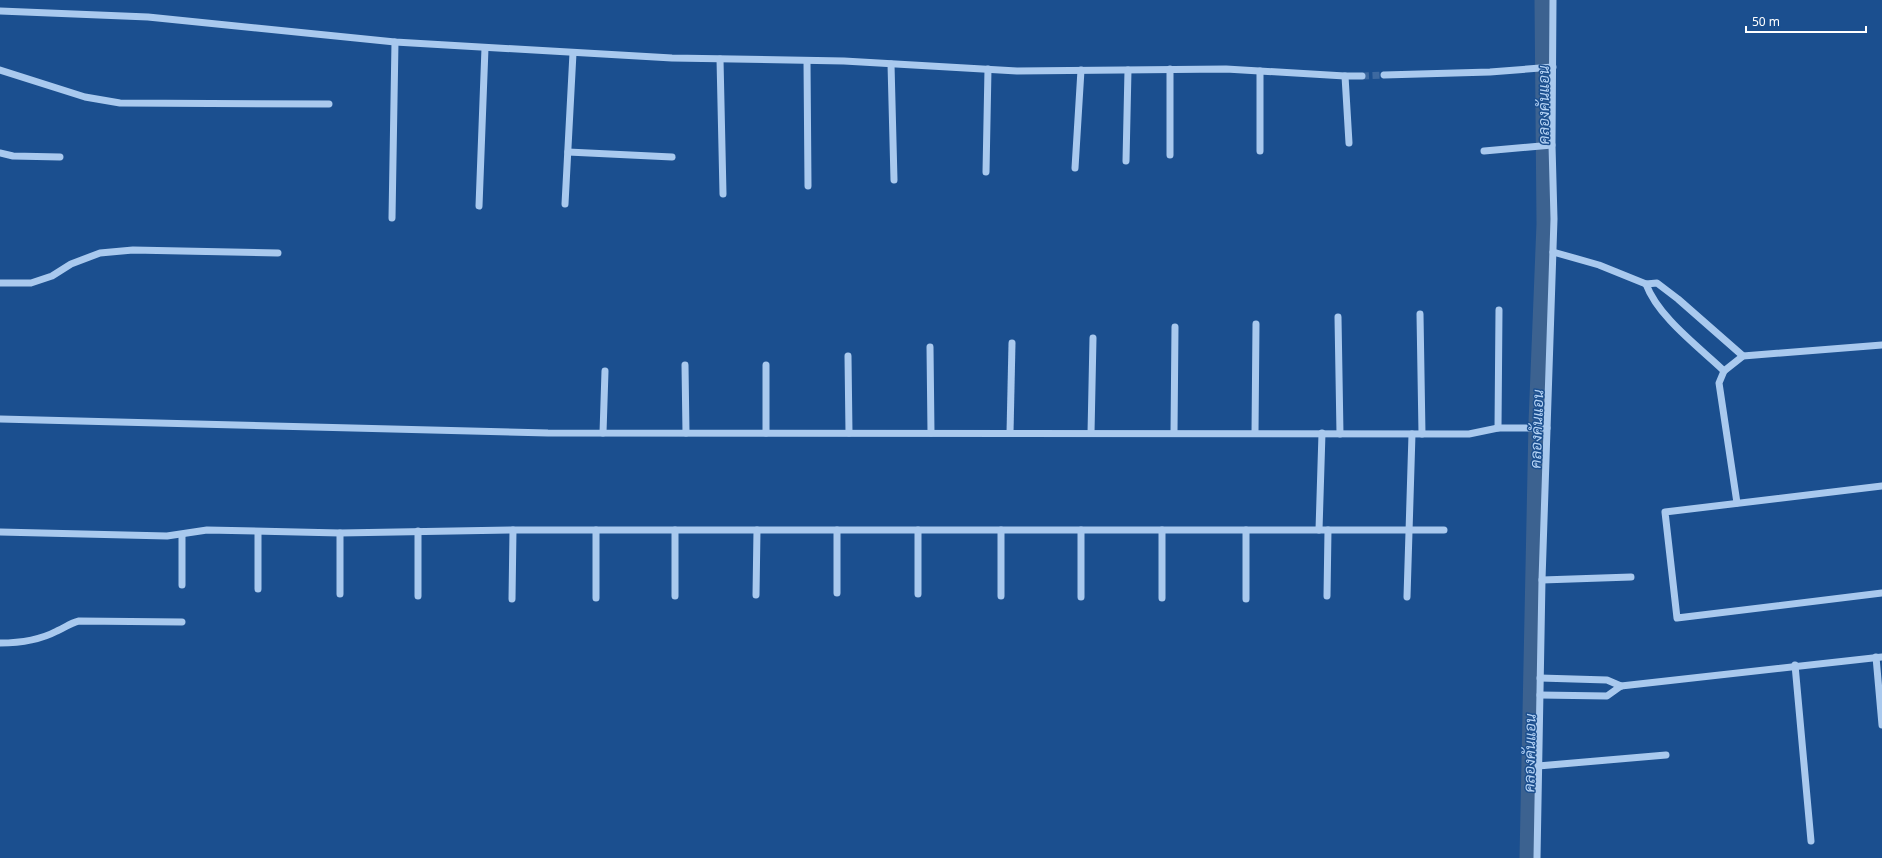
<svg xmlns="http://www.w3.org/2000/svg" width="1882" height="858" font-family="'Noto Sans',Sarabun,sans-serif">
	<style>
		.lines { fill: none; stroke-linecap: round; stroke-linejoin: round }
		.canal { stroke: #3c6290; stroke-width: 17 }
		.minor-tunnel { stroke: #3d69a0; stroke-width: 7; stroke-dasharray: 7 3.5; stroke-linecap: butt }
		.minor { stroke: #a9c9ee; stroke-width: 7 }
		.labels { text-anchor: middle; stroke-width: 3; stroke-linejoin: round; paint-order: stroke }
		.water-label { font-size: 15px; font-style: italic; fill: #b5d3f5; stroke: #1b4f8f }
	</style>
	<rect width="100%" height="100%" fill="#1b4f8f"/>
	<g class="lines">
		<!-- canal -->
		<polyline class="canal" points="1528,858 1537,423 1545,224 1543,0"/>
		<!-- minor-tunnel -->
		<polyline class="minor-tunnel" points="1362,76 1384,75"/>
		<!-- minor -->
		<g class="minor">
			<polyline points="0,11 148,17 395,42 672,58 844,61 1017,71 1226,69 1345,76 1362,76"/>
			<polyline points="720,59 723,194"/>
			<polyline points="807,61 808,186"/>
			<polyline points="891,64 894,180"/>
			<polyline points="0,70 85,97 120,103 329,104"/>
			<polyline points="1384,75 1490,72 1553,67"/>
			<polyline points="1345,76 1349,143"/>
			<polyline points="1260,151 1260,71"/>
			<polyline points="1484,151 1552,145"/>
			<polyline points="568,152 672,157"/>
			<polyline points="0,153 13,156 60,157"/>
			<polyline points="1170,155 1170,69"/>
			<polyline points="1126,161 1128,70"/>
			<polyline points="1075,168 1081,70"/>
			<polyline points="986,172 988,69"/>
			<polyline points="565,204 573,53"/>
			<polyline points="479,206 485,48"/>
			<polyline points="392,218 395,42"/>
			<polyline points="1553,252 1599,265 1646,284 1657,283 1678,299 1743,356"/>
			<polyline points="0,283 31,283 52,276 71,264 100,253 133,250 278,253"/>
			<path d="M1646,284C1658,317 1699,347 1724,371"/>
			<polyline points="1420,314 1422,434"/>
			<polyline points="1338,317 1340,434"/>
			<polyline points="930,347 931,433"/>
			<polyline points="848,356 849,433"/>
			<polyline points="685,365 686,433"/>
			<polyline points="0,419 548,433 1469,434 1498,428 1547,428"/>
			<polyline points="1498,428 1499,310"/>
			<polyline points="603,433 605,371"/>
			<polyline points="766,433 766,365"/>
			<polyline points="1010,433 1012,343"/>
			<polyline points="1091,433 1093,338"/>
			<polyline points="1174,433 1175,327"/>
			<polyline points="1255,433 1256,324"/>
			<polyline points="1882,486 1665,512 1677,618 1882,593"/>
			<polyline points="1737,503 1719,383 1724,371 1743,356 1882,345"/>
			<polyline points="1319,530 1322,433"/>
			<polyline points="0,532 167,536 207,530 340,533 513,530 1444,530"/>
			<polyline points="340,533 340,594"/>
			<polyline points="182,535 182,585"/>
			<polyline points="1542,580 1631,577"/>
			<polyline points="258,589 258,532"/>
			<polyline points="837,593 837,530"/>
			<polyline points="918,594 918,530"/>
			<polyline points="756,595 757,530"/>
			<polyline points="418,596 418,531"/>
			<polyline points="675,596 675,530"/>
			<polyline points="1001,596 1001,530"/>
			<polyline points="1327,596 1328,530"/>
			<polyline points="1081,597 1081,530"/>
			<polyline points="1407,597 1412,434"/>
			<polyline points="596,598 596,530"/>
			<polyline points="1162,598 1162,530"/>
			<polyline points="512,599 513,530"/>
			<polyline points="1246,599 1246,530"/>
			<path d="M0,643C19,643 40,640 57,631C66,627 70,623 79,621L182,622"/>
			<polyline points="1876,657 1882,725"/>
			<polyline points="1795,665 1811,841"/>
			<polyline points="1540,678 1607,680 1621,686"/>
			<polyline points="1540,695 1607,696 1621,686 1882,657"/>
			<polyline points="1538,766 1666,755"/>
			<polyline points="1537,858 1542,580 1554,219 1552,145 1553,0"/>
		</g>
	</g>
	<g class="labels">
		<!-- water labels -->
		<g class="water-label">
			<text transform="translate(1544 105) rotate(-90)" y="5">คลองคันแอน</text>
			<text transform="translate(1537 429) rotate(-88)" y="5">คลองคันแอน</text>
			<text transform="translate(1530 753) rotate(-89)" y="5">คลองคันแอน</text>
		</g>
	</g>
	<!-- scale -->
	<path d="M1746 26v6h120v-6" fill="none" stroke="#ffffff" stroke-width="2"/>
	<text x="1752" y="26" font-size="12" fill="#ffffff" stroke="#1b4f8f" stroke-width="3" paint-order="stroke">50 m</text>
</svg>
